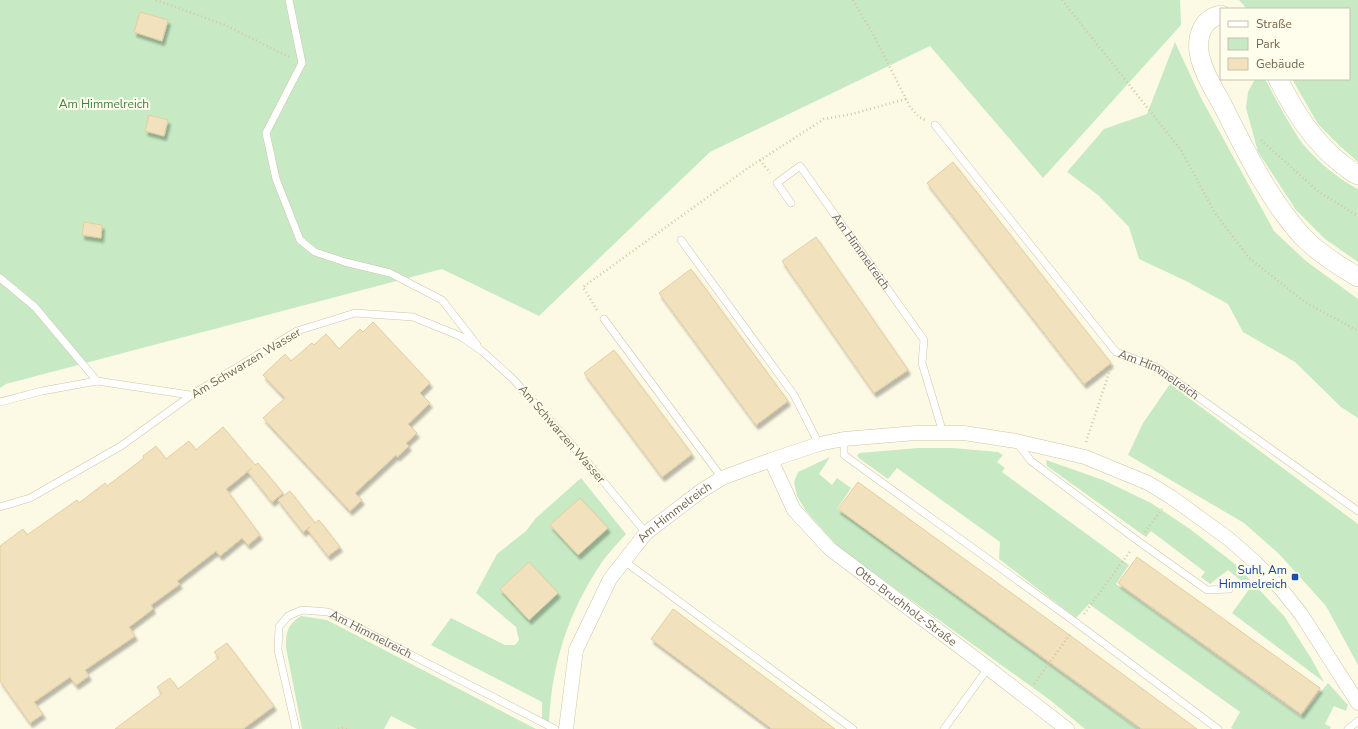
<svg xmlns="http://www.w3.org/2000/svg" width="1358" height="729" font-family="'Nunito Sans',sans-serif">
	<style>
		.green { fill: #c7eac4 }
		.building { fill: #f1e2bd; stroke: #e4ce9e; filter: url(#shadow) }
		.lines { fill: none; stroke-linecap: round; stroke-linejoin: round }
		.lane-casing { stroke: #cec5ac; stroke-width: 8 }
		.street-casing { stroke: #cec5ac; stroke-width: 15 }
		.secondary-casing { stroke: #d0c7a9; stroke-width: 20 }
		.path { stroke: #d6c6a0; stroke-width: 2.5; stroke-dasharray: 1 3; stroke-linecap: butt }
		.lane { stroke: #fff; stroke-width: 7 }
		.street { stroke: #fff; stroke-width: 14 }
		.secondary { stroke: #fff; stroke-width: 19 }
		.transit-dot { fill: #1a4fb4; stroke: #fffdec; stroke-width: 1.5 }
		.labels { text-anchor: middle; stroke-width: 4; stroke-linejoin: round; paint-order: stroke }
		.park-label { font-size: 12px; fill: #458046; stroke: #fffdec }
		.street-label { font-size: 12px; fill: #75674b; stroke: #fffdec }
		.transit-label { font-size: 12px; fill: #164399; stroke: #fffdec; text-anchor: end }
	</style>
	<defs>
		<filter id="shadow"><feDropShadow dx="2.5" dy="4.5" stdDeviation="1" flood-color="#0004"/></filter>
	</defs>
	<rect width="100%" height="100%" fill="#fcfae5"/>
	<!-- green -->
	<g class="green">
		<polygon points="0,0 1180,0 1181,25 1043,178 930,46 710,152 539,316 442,269 6,384 0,388"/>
		<polygon points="1239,0 1358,0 1358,162 1341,147 1318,124 1292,79 1349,79 1349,9 1247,9"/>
		<polygon points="1175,42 1201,98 1274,231 1306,261 1358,299 1358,418 1341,407 1295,362 1243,332 1228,304 1186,281 1139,259 1129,227 1098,195 1067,172 1104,129 1147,114"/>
		<path d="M1255,79H1265C1276,99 1287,121 1300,140C1313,158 1338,179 1358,189V262L1325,239L1296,210L1258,152L1246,108L1248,92Z"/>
		<polygon points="1170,384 1358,524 1358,665 1326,606 1279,554 1244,523 1128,455 1143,423"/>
		<polygon points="918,448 953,448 998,452 1003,455 997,462 1005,468 1002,472 1129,565 1116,584 1301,717 1328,683 1348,705 1346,711 1334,706 1325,724 1331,727 1330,729 1233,729 1231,728 1240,712 1089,604 1076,618 999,559 1000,542 897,468 888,479 860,459 857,456 859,453"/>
		<polygon points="830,457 819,474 832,485 837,478 851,488 837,509 1138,729 1085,729 1050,700 839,548 806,511 797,496 794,482 798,472"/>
		<polygon points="1046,460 1103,480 1151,503 1190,529 1235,564 1284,616 1311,658 1324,682 1232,613 1250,588 1228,570 1210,584 1201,577 1205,572 1151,531 1146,537 1047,466"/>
		<path d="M581,478L626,534C618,543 609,552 602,562C568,613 552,662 549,723L542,719V702L431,645L451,618L505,645H515L519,640L516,627L476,593L497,554L526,531L536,518Z"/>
		<path d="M301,616L327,620L536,729H417L391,716L384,729H302L286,648C286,632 287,625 301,616Z"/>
	</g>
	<!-- building -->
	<g class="building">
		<polygon points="140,12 168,20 162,41 134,32"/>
		<polygon points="149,115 168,120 164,136 145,131"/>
		<polygon points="953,162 1111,363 1084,384 927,183"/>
		<polygon points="84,222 102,225 101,238 82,235"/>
		<polygon points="816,237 908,370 874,393 782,261"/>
		<polygon points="691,269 788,401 756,425 659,293"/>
		<polygon points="373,322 430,383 420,393 430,403 408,424 417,433 406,443 409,446 397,457 396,455 355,493 362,500 350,511 263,418 285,398 263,375 285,354 291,361 312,343 314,345 326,334 339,349 360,329 363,332"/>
		<polygon points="614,350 692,454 662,477 584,373"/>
		<polygon points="223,427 255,465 258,463 283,493 272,502 248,472 252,468 226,489 260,535 248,545 242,538 220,556 216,551 177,581 180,584 151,605 153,609 129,627 135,636 85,670 89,676 76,685 70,677 34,702 43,714 30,723 0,681 0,546 23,529 27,535 77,500 79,503 105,483 107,486 144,458 143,456 156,446 166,459 189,441 196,450"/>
		<polygon points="858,482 1064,631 1197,729 1142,729 838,509"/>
		<polygon points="290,491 315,523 319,520 340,547 328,556 307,529 310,527 303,532 278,500"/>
		<polygon points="580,498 608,528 578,555 550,525"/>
		<polygon points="1137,557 1320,688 1301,714 1118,583"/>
		<polygon points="529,562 558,593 529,620 500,589"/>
		<polygon points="673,609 835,729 772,729 651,639"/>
		<polygon points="227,643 274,706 243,729 115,729 162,694 157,687 170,678 178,689 219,658 214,652"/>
	</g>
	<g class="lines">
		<!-- lane casing -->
		<g class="lane-casing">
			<g id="lane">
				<polyline points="289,0 302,63 266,133 276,179 300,240 315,252 345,262 390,273 442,300 477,345"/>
				<path id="s1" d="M935,125L1116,352L1156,367L1358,511"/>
				<path id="s2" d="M791,203L777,183L800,166L924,340L922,363L943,433"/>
				<polyline points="681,240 794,395 819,444"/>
				<polyline points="0,278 35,307 97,381 190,395"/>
				<polyline points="604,319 722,478"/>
				<polyline points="0,402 42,391 97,381"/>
				<polyline points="844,439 844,455 1078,624 1218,729"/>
				<polyline points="1017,443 1031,461 1138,541 1207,590 1229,589"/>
				<polyline points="0,507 30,498 121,446 193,394 297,331 355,313 413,317 460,336 482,351 513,379 588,463 646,533"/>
				<polyline points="624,561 853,729"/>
				<path id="s3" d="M296,729L278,650L279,627L288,616L302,610L328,612L555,729"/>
				<polyline points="944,729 988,668"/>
				<polyline points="1348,729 1358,721"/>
			</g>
		</g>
		<!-- street casing -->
		<g class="street-casing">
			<g id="street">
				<path id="s4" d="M771,460L794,510L830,549L988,668L1067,729"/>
				<path id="s5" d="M566,729L576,650L610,579L646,533L701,491L722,478L771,460L819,444L844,439L916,433H964L1016,441L1085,457L1148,483L1171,497L1229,539L1255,562L1281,589L1301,614L1358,703"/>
			</g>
		</g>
		<!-- secondary casing -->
		<g class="secondary-casing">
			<g id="secondary">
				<path d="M1221,15C1203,18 1197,35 1199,52C1202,70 1213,88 1222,104C1245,150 1268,198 1302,236C1318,253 1339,266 1358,277"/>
				<path d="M1278,79C1295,112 1313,142 1343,165C1348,168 1352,173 1358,175"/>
			</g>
		</g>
		<!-- path -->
		<g class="path">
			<polyline points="156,0 225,25 289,57"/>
			<polyline points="853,0 874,36 910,107 919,117 925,120"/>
			<polyline points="1062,0 1181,150 1215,213 1249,258 1305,302 1358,331"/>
			<polyline points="1261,140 1319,192 1358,216"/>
			<polyline points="760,160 770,173"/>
			<polyline points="597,310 583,287 748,168 824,119 852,114 906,99"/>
			<polyline points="1086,442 1112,364"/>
			<polyline points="1145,532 1162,509"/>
			<polyline points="1084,614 1131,550"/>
			<polyline points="1034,684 1071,633"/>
			<polyline points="338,729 342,728 347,729"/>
		</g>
		<!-- lane -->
		<use href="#lane" class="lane"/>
		<!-- street -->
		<use href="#street" class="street"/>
		<!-- secondary -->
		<use href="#secondary" class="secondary"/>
	</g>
	<!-- markers -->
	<rect class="transit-dot" x="1291" y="573" width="8" height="8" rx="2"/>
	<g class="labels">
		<!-- park labels -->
		<g class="park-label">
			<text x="104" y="108">Am Himmelreich</text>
		</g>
		<!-- street labels -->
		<g class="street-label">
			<text dy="4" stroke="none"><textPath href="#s2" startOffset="158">Am Himmelreich</textPath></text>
			<text transform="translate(246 363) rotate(-31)" y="4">Am Schwarzen Wasser</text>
			<text dy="4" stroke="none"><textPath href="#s1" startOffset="339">Am Himmelreich</textPath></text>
			<text transform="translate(562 434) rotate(49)" y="4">Am Schwarzen Wasser</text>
			<text dy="4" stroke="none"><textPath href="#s5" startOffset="252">Am Himmelreich</textPath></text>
			<text dy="4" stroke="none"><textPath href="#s4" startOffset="203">Otto-Bruchholz-Straße</textPath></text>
			<text dy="4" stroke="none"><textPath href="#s3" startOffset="208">Am Himmelreich</textPath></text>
		</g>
		<!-- transit labels -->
		<g class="transit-label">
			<text x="1287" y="574">Suhl, Am<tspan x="1287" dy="14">Himmelreich</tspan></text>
		</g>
	</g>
	<!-- legend -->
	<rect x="1220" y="8" width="130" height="72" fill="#fffdec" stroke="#c8c1ac"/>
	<rect x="1228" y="21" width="20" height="6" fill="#ffffff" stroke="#c8c1ac"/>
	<text x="1256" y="28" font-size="12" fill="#75674b">Straße</text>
	<rect x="1228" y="38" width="20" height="12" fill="#c7eac4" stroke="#c8c1ac"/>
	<text x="1256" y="48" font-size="12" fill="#75674b">Park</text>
	<rect x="1228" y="58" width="20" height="12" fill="#f1e2bd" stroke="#c8c1ac"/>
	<text x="1256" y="68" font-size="12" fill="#75674b">Gebäude</text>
</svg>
